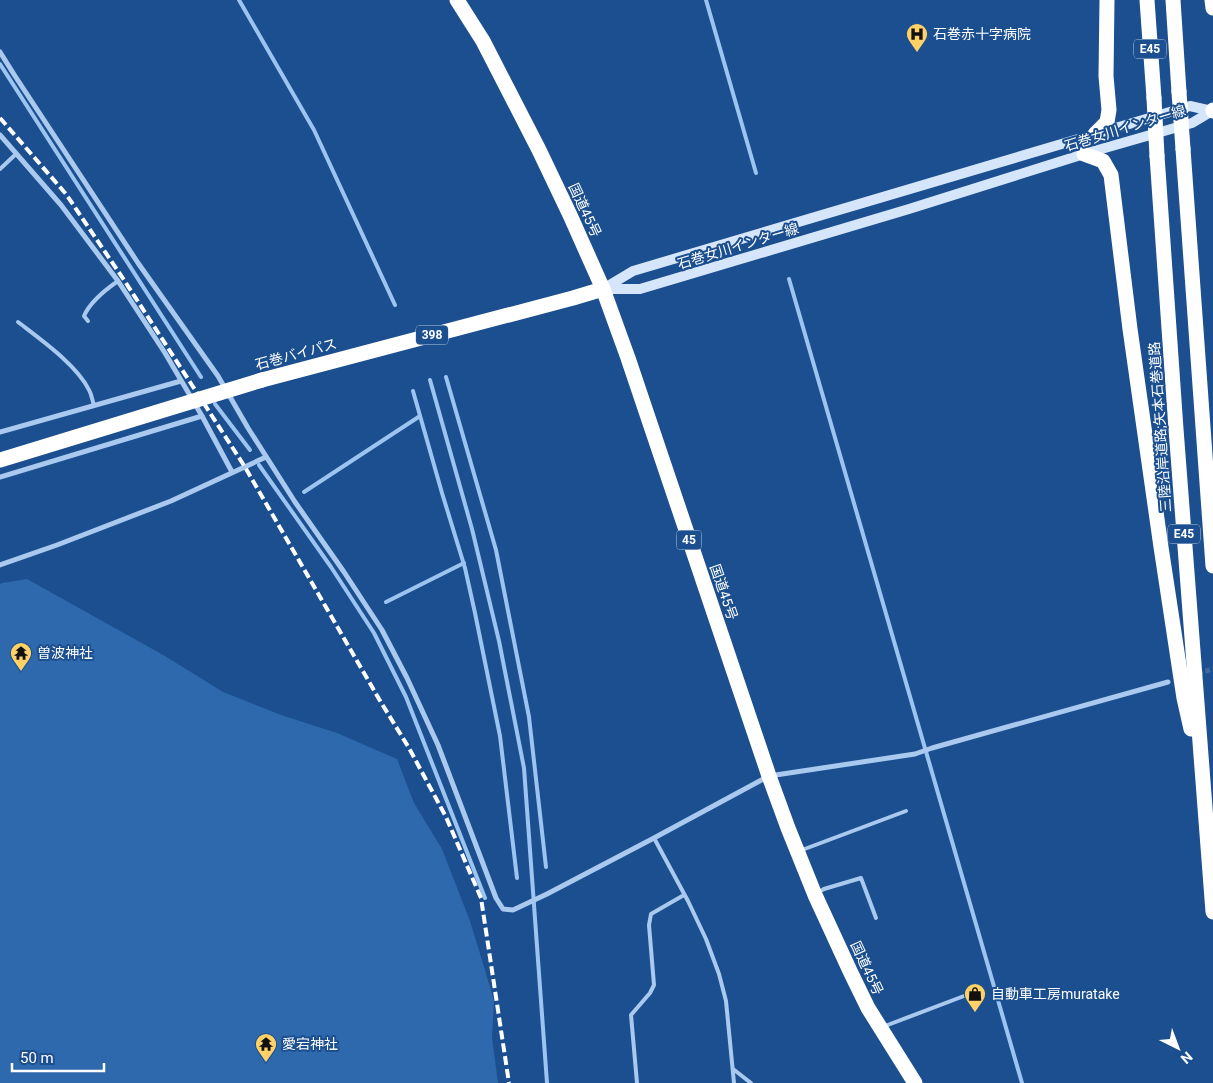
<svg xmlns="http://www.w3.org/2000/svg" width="1213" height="1083" font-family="Roboto,'Noto Sans JP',sans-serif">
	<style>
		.green { fill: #2e69ad }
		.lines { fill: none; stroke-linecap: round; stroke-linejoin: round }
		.stream { stroke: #9cc4f0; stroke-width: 4 }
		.street-tunnel { stroke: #3d69a0; stroke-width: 5; stroke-dasharray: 5 2.5; stroke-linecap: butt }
		.lane { stroke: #a9c9ee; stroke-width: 4 }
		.street { stroke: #a9c9ee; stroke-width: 5 }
		.secondary { stroke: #d6e6fa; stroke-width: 10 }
		.highway { stroke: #fff; stroke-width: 15 }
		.rail { stroke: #fff; stroke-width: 4; stroke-dasharray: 9 4; stroke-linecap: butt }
		.highway-bridge { stroke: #fff; stroke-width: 15 }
		.labels { text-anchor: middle; stroke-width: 4; stroke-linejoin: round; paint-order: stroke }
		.shield { fill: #1b4f8f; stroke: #bbcadd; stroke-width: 1 }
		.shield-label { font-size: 12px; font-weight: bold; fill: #fff }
		.poi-label { font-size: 14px; fill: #fff; stroke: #1b4f8f; text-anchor: start }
		.street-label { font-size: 14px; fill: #fff; stroke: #1b4f8f }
	</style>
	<rect width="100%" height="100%" fill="#1b4f8f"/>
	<!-- green -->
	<polygon class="green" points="27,579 165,656 223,692 281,715 337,733 397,759 414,803 442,849 470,921 485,970 494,1001 492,1038 498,1083 0,1083 0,584 2,583"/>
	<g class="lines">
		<!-- stream -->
		<g class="stream">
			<polyline points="239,0 314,130 395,305"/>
			<polyline points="706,0 756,173"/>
			<polyline points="0,64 201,377"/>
			<polyline points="789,279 1022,1083"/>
			<polyline points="446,377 496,550 529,717 546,867"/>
			<polyline points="430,380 472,529 499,641 524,768 547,1083"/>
			<polyline points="413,391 442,493 465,568 475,613 500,736 517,878"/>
			<polyline points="215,404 250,450"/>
			<polyline points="259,465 331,567 374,633 406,697 485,898"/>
			<polyline points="304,492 420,416"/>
			<polyline points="386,602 464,563"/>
		</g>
		<!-- street-tunnel -->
		<polyline class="street-tunnel" points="1198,673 1213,669"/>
		<!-- lane -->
		<g class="lane">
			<polyline points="0,169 16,154"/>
			<path d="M88,321L84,316C90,302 105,290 118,281"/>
			<path d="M18,322C40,339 77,365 89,390C92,395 92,400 94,405"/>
			<polyline points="654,838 688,901 706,939 719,974 726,1001 734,1083"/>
			<polyline points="802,850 906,811"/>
			<polyline points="817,893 824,889 861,878 876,918"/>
			<polyline points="885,1026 964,996"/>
			<polyline points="733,1069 751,1083"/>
			<polyline points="637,1083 631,1015 650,993 654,985 649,925 651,914 684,895"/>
		</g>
		<!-- street -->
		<g class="street">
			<polyline points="0,52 15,76 138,263 218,376 248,428 295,502 344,572 382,630 407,678 438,745 496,898 503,909 513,910 547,894 654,838 769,776 915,754 932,748 1168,682"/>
			<polyline points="0,135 61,205 118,281 165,353 202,416 232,472"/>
			<polyline points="0,432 181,381"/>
			<polyline points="0,477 202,416"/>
			<polyline points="0,565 57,545 171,501 266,457"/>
		</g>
		<!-- secondary -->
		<g class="secondary">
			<polyline points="603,289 633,271 1190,106 1212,111"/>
			<polyline points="604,289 640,289 909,209 1084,154 1192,123 1212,111"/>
		</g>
		<!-- highway -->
		<g class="highway">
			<polyline points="457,0 483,41 539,150 570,215 603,289 628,358 769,776 788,828 815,895 850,971 868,1008 915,1083"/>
			<polyline points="1147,0 1154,98"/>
			<polyline points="1173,0 1179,92"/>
			<polyline points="1212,0 1213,8"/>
			<polyline points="1213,110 1213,111"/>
			<polyline points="1095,134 1107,122 1109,110 1106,76 1107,0"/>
			<polyline points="1183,149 1213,566"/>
			<polyline points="1084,154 1103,161 1111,175 1130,329 1161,547 1184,698 1191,729"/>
			<polyline points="1157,156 1176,429 1213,912"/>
			<polyline points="262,380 573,298 603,289"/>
		</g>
		<!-- rail -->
		<polyline class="rail" points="0,118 66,194 124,280 245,467 379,699 409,748 446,817 481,898 509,1083"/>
		<!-- highway-bridge -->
		<g class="highway-bridge">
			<polyline points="1179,92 1183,149"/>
			<polyline points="1154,98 1157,156"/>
			<polyline points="0,460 262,380"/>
		</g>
	</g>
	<!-- icons -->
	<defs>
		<g id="hospital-pin" transform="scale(1.125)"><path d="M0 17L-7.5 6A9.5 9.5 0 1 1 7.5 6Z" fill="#ffd166" stroke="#1b4f8f"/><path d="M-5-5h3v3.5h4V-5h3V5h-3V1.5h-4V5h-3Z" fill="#111"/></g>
		<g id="temple-pin" transform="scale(1.125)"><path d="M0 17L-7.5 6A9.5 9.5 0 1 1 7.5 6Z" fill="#ffd166" stroke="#1b4f8f"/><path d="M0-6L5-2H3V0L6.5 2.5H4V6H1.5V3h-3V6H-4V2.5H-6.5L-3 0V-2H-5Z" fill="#111"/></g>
		<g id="shop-pin" transform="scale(1.125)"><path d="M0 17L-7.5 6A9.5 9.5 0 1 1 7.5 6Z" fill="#ffd166" stroke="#1b4f8f"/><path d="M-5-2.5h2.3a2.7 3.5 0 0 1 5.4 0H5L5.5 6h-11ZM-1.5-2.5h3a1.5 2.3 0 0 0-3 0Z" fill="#111"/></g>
	</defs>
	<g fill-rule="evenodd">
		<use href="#hospital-pin" x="917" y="34"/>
		<use href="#temple-pin" x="21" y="653"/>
		<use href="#shop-pin" x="975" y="994"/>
		<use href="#temple-pin" x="266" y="1044"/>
	</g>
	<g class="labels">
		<!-- shield labels -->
		<g class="shield">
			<rect x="1134" y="39.5" width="32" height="19" rx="4"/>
			<rect x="416" y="325.5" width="32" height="19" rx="4"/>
			<rect x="1168" y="524.5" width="32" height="19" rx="4"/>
			<rect x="676.5" y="530.5" width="25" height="19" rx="4"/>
		</g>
		<g class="shield-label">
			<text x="1150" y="53">E45</text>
			<text x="432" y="339">398</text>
			<text x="1184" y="538">E45</text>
			<text x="689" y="544">45</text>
		</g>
		<!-- poi labels -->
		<g class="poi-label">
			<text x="933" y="39">石巻赤十字病院</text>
			<text x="37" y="658">曽波神社</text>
			<text x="991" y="999">自動車工房muratake</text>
			<text x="282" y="1049">愛宕神社</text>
		</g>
		<!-- street labels -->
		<g class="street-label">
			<text transform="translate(1125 128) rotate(-17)" y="5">石巻女川インター線</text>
			<text transform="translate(585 210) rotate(65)" y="5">国道45号</text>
			<text transform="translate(738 246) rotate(-17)" y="5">石巻女川インター線</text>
			<text transform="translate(296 354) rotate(-15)" y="5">石巻バイパス</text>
			<text transform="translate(1160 427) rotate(-94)" y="5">三陸沿岸道路;矢本石巻道路</text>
			<text transform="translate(724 592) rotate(71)" y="5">国道45号</text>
			<text transform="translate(867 968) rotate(65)" y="5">国道45号</text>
		</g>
	</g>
	<!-- north arrow -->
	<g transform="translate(1178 1048) rotate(138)" stroke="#1b4f8f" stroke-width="4" paint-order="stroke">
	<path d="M0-4L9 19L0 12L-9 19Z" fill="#ffffff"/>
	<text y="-8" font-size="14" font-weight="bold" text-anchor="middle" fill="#ffffff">N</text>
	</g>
	<!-- scale -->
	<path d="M12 1063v8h92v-8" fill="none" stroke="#ffffff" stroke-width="2.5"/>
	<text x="20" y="1063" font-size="15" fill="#ffffff" stroke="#1b4f8f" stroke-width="4" paint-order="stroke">50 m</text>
</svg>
